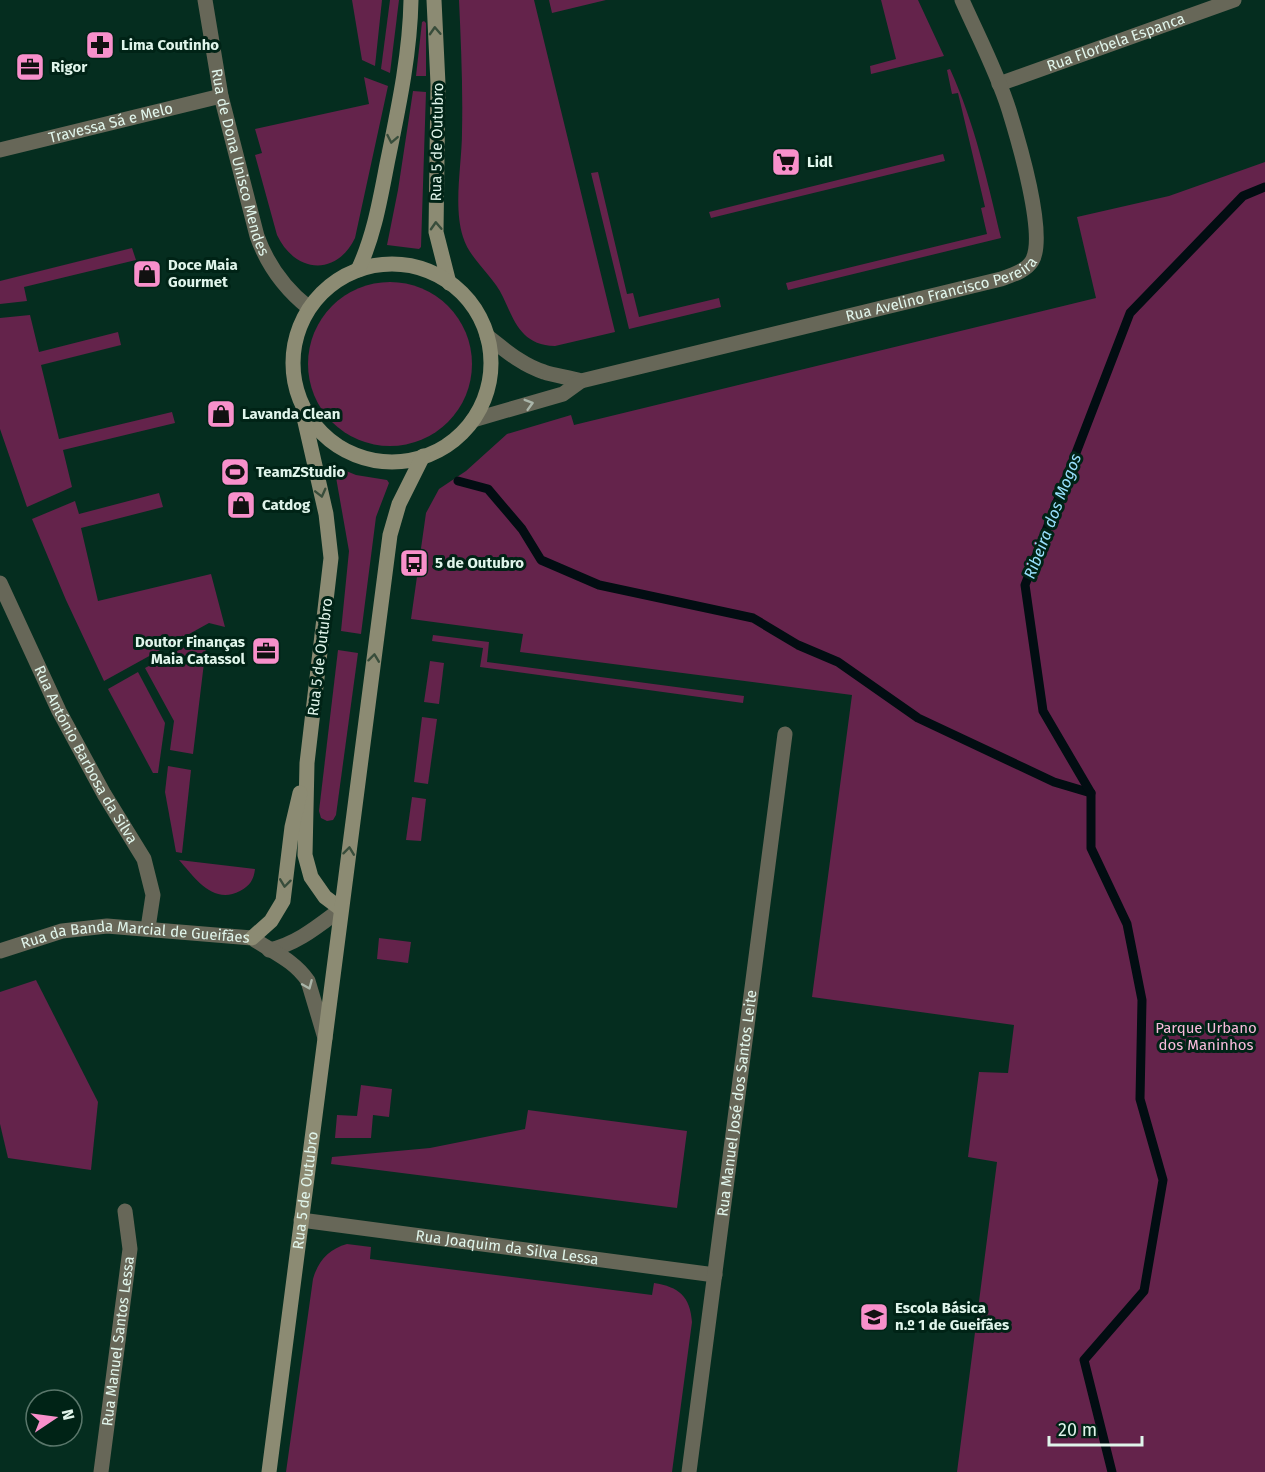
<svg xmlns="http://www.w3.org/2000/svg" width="1265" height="1472" font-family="'Fira Sans',sans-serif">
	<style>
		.green { fill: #64234b }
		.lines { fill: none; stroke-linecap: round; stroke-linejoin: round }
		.stream { stroke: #020d12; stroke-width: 9 }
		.minor { stroke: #676758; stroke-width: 15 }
		.secondary { stroke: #8c8b73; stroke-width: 15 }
		.oneway { stroke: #384d3b }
		.oneway2 { stroke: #aab5a9 }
		.labels { text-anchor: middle; stroke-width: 6; stroke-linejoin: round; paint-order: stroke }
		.street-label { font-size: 15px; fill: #e0f5eb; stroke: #002316 }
		.poi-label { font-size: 15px; font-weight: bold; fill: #e0f5eb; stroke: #002316; text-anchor: start }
		.park-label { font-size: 15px; fill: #f8bbdc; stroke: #002316 }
		.water-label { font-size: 16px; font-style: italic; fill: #98e0fd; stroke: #002316 }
	</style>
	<rect width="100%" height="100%" fill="#052d1f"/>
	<!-- green -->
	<g class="green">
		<polygon points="352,0 382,0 375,66 362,60"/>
		<polygon points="390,0 399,0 390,73 381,69"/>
		<path d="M459,0H534L615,332L555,346C522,345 515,323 503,297C493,275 470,260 463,237C453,206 462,164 462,132C463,88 461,44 459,0Z"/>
		<polygon points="549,0 606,0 552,13"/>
		<polygon points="881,0 918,0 944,56 871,74 870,66 896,59"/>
		<polygon points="424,21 426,23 426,76 416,76 422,22"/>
		<path d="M950,69C975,124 987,180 1001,238L788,290L786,283L987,234L981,208L985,207L958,93L952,94L947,70Z"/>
		<path d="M364,77L388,86L355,238C336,277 295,273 277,235L255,155L262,153L255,129L369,104Z"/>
		<polygon points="413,91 426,92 421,247 419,249 387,245 398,190"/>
		<polygon points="943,154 945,161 711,218 709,212"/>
		<polygon points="1265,162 1265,1472 957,1472 997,1162 968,1157 979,1072 1008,1073 1014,1025 812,997 852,695 520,652 523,634 411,619 426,513 439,489 466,471 507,434 571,415 574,425 1096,298 1077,217 1169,196"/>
		<polygon points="598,172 627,294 633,293 639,317 719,298 721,307 629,329 591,173"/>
		<polygon points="132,248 136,260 24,287 27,301 0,304 0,281"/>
		<circle cx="390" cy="364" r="82"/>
		<polygon points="30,315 39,352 118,332 121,345 41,365 59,439 172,412 175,423 63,450 72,487 27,507 0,429 0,318"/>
		<polygon points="334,466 356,475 387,480 389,483 376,517 361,634 341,631 349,551"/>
		<polygon points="159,493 163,507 81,528 98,601 211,574 225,627 209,623 104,681 66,600 32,519 75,501 79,514"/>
		<polygon points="433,635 489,642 487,662 744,696 743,703 480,667 483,648 432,641"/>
		<polygon points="202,638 207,638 193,754 170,750 174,721 145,668"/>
		<polygon points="338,650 358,653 336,815 333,820 327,821 321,818 319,811"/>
		<polygon points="430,661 444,663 439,704 424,702"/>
		<polygon points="138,672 165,723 158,773 153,773 108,689"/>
		<polygon points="422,717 437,719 428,784 414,782"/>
		<polygon points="168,766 191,770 182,853 176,852 165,792"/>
		<polygon points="412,797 426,799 421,841 406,840"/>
		<path d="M179,860L255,869C254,879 250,886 240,891C213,905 195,878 179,860Z"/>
		<polygon points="379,938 411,942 408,963 377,959"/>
		<polygon points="36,980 98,1102 91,1170 8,1158 0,1124 0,992"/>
		<polygon points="361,1085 392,1089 389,1117 373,1115 371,1138 335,1138 337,1115 357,1116"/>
		<polygon points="528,1110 687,1131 677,1208 331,1164 332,1157 430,1148 525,1129"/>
		<path d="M347,1244L371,1247L370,1259L652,1295L654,1283C679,1287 690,1296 692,1322L672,1472H286L313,1279C318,1261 329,1249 347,1244Z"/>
	</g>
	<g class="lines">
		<!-- stream -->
		<g class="stream">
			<polyline points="458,481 488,489 522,529 541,560 599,585 753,618 798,645 838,662 918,718 1054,782 1091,793"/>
			<polyline points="1112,1472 1084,1360 1144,1291 1163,1180 1140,1099 1142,1000 1127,924 1091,848 1091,793 1043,711 1025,585 1130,313 1243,196 1265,187"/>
		</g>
		<!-- minor -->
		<g class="minor">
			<path id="s1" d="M205,0L221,96L257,236C267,264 285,289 309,308"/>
			<path id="s2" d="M999,84L1234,0"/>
			<path id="s3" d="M0,150L221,96"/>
			<path d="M487,336C505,350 522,365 544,372C555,376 569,377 581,381"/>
			<path id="s4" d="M473,420L563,394L581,381L1001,279C1012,275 1026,271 1032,261C1047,236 1018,139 1009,110C997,72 978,36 962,0"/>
			<path id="s5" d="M0,583L59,711L104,794L144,859L153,895L148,928"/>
			<path d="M269,950C297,944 318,926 341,909"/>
			<path id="s6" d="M0,951L62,931L107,926L252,938C272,952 294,960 308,981L325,1038"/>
			<path id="s7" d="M301,1220L715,1275"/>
			<path id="s8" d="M101,1472L130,1249L125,1211"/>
			<path id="s9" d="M689,1472L785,734"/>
		</g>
		<!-- secondary -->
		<g class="secondary">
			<polyline points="434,0 438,84 436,232 449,283"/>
			<circle cx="392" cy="363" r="99"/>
			<path d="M358,270C374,236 380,200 387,164C398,110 410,55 411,0"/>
			<polyline points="303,413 326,514 331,558 307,763 305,855 311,877 325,897 341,909"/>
			<polyline points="252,938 271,921 283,901 292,827 300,793"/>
			<path id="s10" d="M269,1472L390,535L399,504L423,456"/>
		</g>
	</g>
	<!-- one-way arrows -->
	<defs><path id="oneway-chevron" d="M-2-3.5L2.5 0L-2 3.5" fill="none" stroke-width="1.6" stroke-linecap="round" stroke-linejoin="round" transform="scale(1.5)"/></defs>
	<g class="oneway">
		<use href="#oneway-chevron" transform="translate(435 31) rotate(-93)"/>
		<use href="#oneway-chevron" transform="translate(392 139) rotate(101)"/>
		<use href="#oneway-chevron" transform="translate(436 226) rotate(-93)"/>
		<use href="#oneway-chevron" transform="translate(321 493) rotate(76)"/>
		<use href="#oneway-chevron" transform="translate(374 658) rotate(-83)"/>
		<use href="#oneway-chevron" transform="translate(349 851) rotate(-83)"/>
		<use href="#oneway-chevron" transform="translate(285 883) rotate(97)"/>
	</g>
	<g class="oneway2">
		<use href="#oneway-chevron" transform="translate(529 404) rotate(-16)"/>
		<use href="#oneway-chevron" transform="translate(308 985) rotate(67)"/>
	</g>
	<!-- icons -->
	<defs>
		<g id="pharmacy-square" transform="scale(1.5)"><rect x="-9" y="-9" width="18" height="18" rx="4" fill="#f890cb" stroke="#002316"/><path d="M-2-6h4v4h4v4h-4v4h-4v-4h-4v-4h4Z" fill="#111"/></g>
		<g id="office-square" transform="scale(1.5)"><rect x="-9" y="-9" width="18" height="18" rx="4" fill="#f890cb" stroke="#002316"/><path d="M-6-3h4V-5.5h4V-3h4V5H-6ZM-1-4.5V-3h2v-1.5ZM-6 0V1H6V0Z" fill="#111"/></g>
		<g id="supermarket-square" transform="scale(1.5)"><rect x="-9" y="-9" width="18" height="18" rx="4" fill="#f890cb" stroke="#002316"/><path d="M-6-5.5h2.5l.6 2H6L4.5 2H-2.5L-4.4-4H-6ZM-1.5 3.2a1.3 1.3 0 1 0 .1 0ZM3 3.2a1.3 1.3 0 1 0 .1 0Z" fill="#111"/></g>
		<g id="shop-square" transform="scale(1.5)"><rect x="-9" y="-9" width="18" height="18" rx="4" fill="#f890cb" stroke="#002316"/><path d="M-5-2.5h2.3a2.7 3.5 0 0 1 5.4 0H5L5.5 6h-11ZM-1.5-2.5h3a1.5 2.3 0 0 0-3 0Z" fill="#111"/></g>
		<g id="stadium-square" transform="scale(1.5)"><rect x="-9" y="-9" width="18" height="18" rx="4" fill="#f890cb" stroke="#002316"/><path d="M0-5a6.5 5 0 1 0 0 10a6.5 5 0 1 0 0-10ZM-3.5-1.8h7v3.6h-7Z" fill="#111"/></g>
		<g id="bus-square" transform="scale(1.5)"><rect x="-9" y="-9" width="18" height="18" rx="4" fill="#f890cb" stroke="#002316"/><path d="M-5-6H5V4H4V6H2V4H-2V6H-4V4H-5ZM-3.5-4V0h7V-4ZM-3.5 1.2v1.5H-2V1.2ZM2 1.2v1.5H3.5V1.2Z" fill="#111"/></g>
		<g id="school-square" transform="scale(1.5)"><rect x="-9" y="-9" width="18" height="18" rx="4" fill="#f890cb" stroke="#002316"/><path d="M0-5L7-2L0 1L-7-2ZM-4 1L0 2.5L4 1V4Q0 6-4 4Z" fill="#111"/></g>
	</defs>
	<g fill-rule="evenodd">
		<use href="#pharmacy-square" x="100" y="45"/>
		<use href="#office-square" x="30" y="67"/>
		<use href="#supermarket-square" x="786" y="162"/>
		<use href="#shop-square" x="147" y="274"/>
		<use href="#shop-square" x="221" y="414"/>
		<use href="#stadium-square" x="235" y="472"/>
		<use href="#shop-square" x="241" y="505"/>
		<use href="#bus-square" x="414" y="563"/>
		<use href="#office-square" x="266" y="651"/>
		<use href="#school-square" x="874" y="1317"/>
	</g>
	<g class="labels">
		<!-- street labels -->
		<g class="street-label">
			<text dy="5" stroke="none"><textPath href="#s2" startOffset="124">Rua Florbela Espanca</textPath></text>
			<text dy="5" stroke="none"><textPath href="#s3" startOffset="114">Travessa Sá e Melo</textPath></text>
			<text transform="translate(437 142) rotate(-89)" y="5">Rua 5 de Outubro</text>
			<text dy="5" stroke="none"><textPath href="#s1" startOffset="166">Rua de Dona Unisco Mendes</textPath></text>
			<text dy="5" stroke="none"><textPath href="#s4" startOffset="488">Rua Avelino Francisco Pereira</textPath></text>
			<text transform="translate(320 657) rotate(-83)" y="5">Rua 5 de Outubro</text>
			<text dy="5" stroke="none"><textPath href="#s5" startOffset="192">Rua António Barbosa da Silva</textPath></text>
			<text dy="5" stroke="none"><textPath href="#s6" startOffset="138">Rua da Banda Marcial de Gueifães</textPath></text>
			<text dy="5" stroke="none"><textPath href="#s9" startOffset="372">Rua Manuel José dos Santos Leite</textPath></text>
			<text dy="5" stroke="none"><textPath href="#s10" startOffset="284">Rua 5 de Outubro</textPath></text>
			<text dy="5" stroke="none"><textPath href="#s7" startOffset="208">Rua Joaquim da Silva Lessa</textPath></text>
			<text dy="5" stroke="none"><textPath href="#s8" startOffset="132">Rua Manuel Santos Lessa</textPath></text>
		</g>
		<!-- poi labels -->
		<g class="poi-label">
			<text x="121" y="50">Lima Coutinho</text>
			<text x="51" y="72">Rigor</text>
			<text x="807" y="167">Lidl</text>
			<text x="168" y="270">Doce Maia<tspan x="168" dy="17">Gourmet</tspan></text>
			<text x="242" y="419">Lavanda Clean</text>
			<text x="256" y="477">TeamZStudio</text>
			<text x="262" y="510">Catdog</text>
			<text x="435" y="568">5 de Outubro</text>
			<text x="245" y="647" text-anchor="end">Doutor Finanças<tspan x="245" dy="17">Maia Catassol</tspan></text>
			<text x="895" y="1313">Escola Básica<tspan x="895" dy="17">n.º 1 de Gueifães</tspan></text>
		</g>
		<!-- park labels -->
		<g class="park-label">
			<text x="1206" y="1033">Parque Urbano<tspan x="1206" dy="17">dos Maninhos</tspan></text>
		</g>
		<!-- water labels -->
		<g class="water-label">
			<text transform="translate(1052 516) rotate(-69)" y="6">Ribeira dos Mogos</text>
		</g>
	</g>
	<!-- north arrow -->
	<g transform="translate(54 1418) rotate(77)"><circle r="28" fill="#002316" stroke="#5a776b" stroke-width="1.5"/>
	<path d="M0-4.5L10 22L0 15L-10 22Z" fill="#f890cb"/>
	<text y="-9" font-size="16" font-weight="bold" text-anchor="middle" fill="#e0f5eb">N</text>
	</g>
	<!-- scale -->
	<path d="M1049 1436v9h93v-9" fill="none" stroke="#e0f5eb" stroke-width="3"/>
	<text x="1058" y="1436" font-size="18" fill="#e0f5eb" stroke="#002316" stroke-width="4.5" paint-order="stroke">20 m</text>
</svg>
